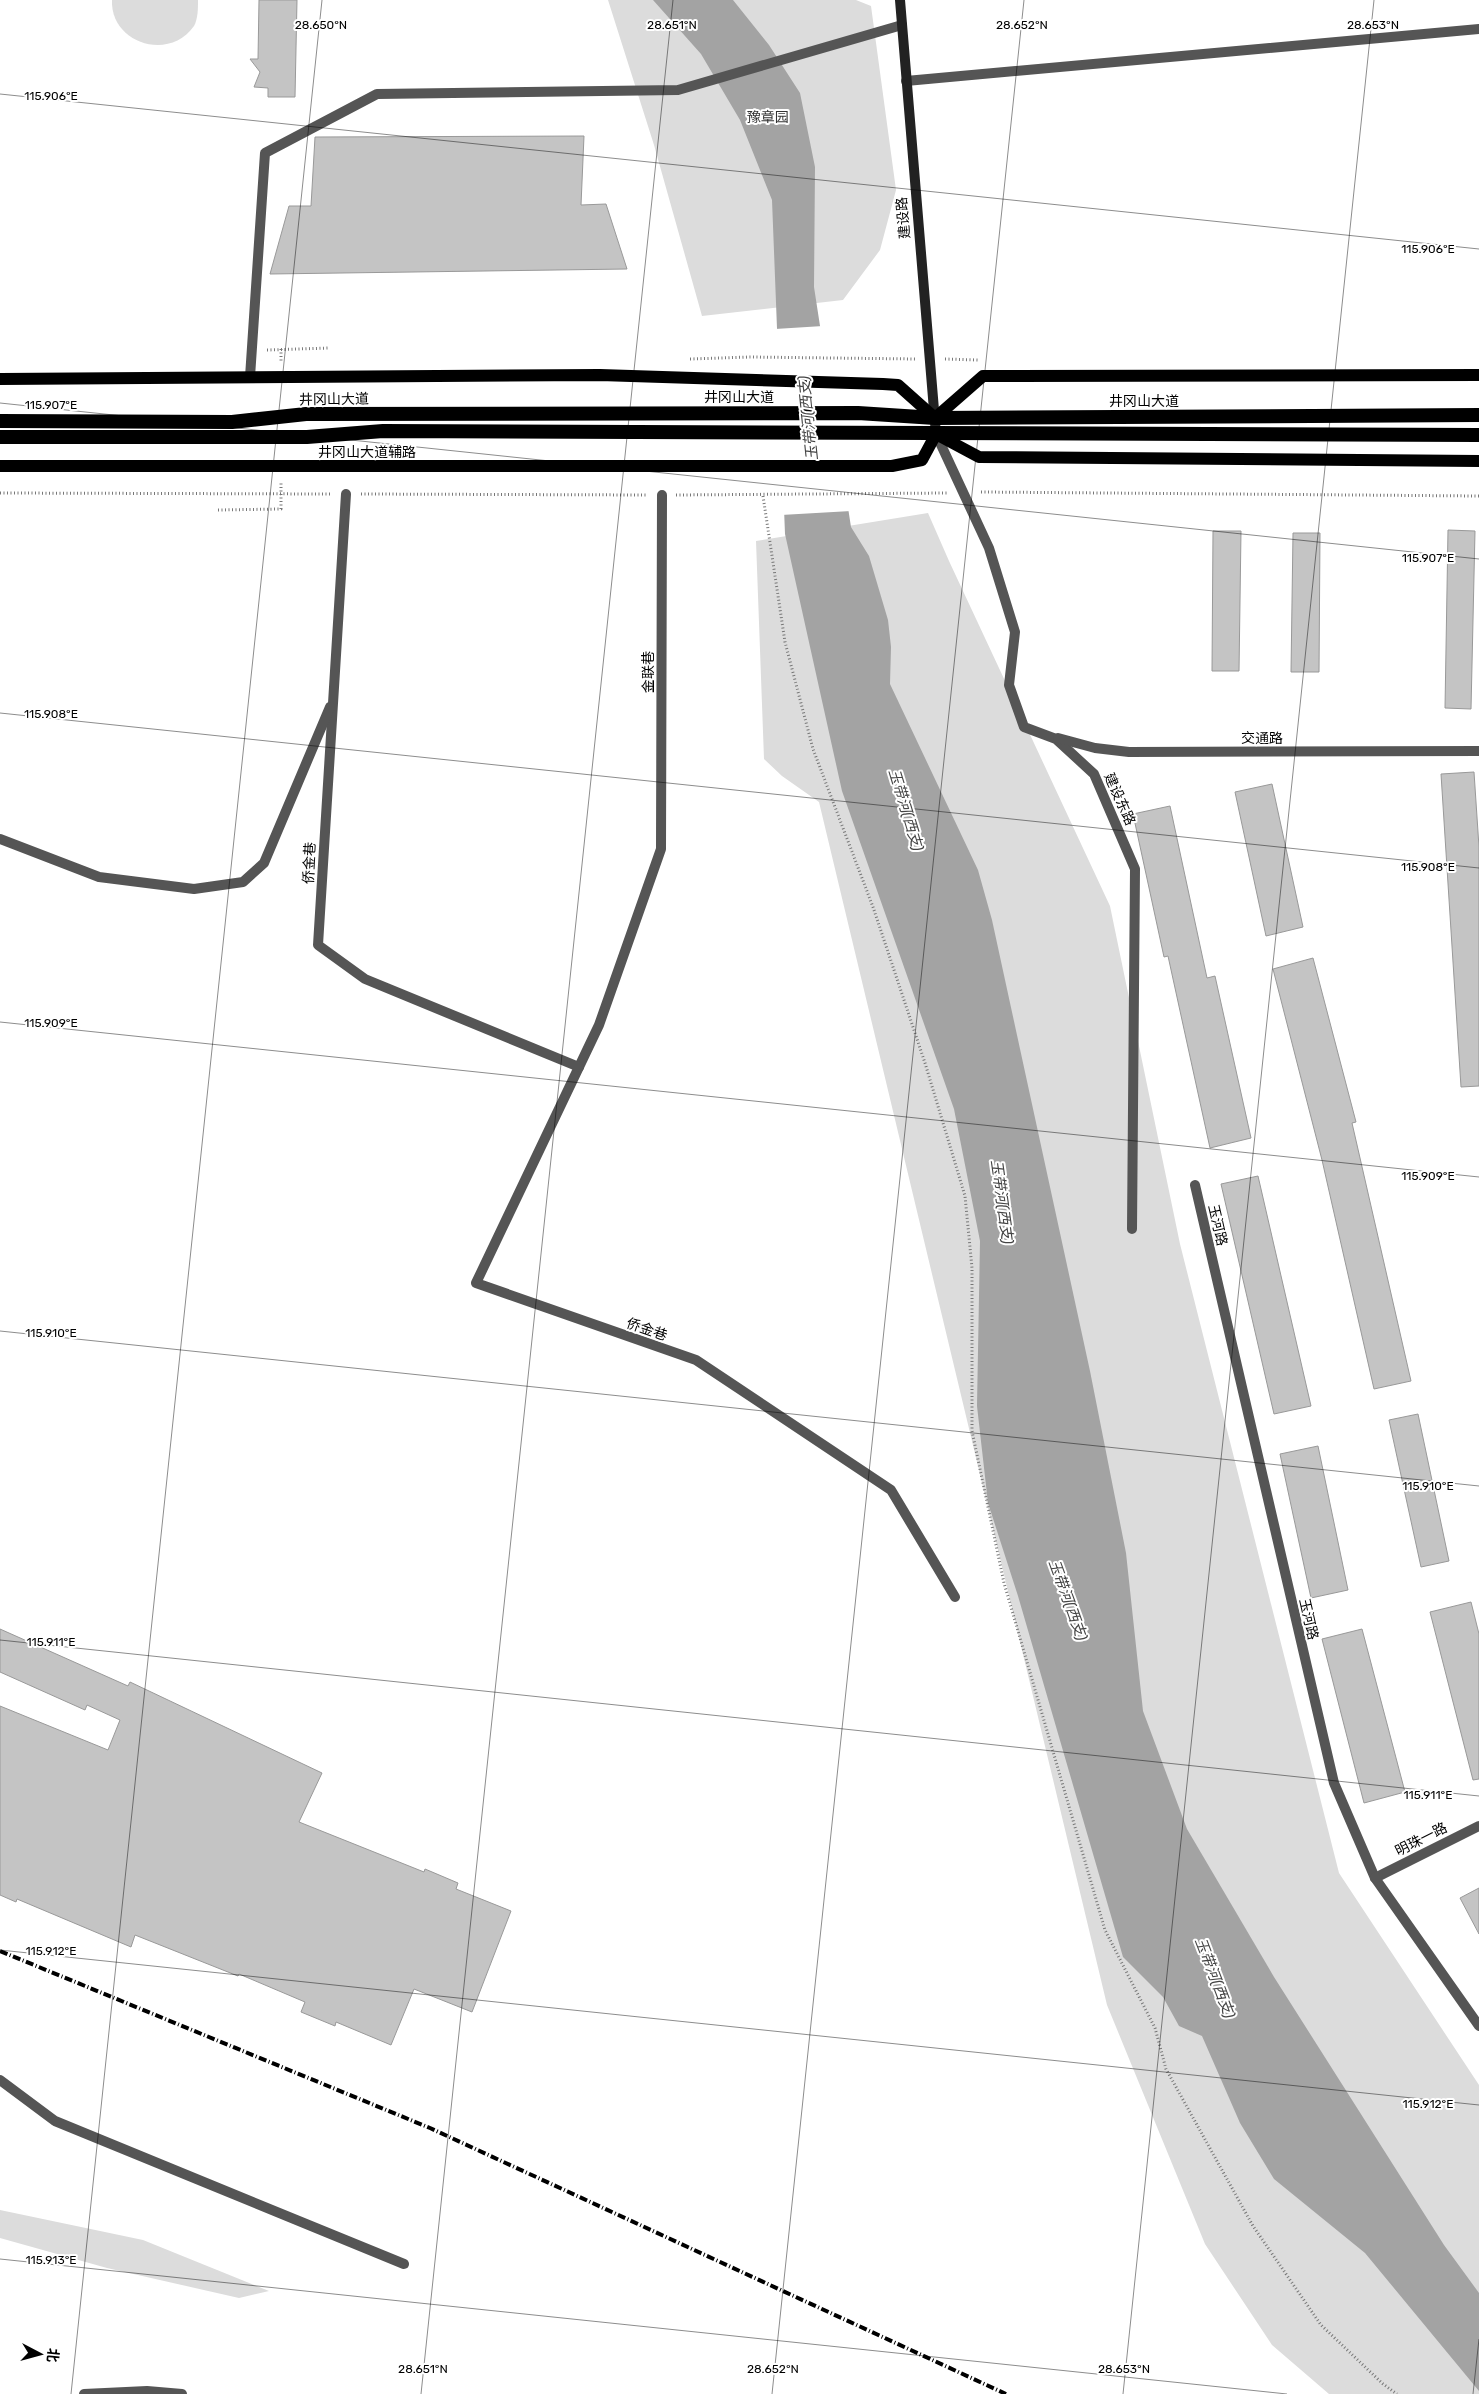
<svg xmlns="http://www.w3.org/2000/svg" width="1479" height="2394" font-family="Rubik,'Noto Sans SC',sans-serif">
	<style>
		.green { fill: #dcdcdc }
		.water { fill: #a3a3a3 }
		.pier { fill: #fff }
		.building { fill: #c4c4c4; stroke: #999 }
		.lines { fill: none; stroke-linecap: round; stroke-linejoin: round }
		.path { stroke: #777; stroke-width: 3; stroke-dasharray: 1 2.5; stroke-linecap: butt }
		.service { stroke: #555; stroke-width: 10 }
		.minor { stroke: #555; stroke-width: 10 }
		.tertiary { stroke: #555; stroke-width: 10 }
		.secondary { stroke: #222; stroke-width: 10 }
		.primary { stroke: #000; stroke-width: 12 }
		.trunk { stroke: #000; stroke-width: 14 }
		.rail { stroke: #000; stroke-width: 4; stroke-dasharray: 8 2.5 1 2.5; stroke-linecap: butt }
		.ticks { fill: none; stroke: #000; stroke-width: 1; stroke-opacity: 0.45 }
		.labels { text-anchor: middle; stroke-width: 4; stroke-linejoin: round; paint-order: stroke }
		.park-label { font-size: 14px; fill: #333; stroke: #fff }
		.street-label { font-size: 14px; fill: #000; stroke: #fff }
		.water-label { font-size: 15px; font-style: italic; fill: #444; stroke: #fff }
		.ticks-label { font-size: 12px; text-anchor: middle; fill: #000; stroke: #fff; stroke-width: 4; stroke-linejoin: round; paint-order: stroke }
	</style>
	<rect width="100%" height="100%" fill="#fff"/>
	<!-- green -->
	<g class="green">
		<path d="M112,0H198C198,8 198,19 194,26C169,62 110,43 112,0Z"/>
		<polygon points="608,0 856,0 871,6 896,190 880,250 843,300 702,316 654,145"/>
		<polygon points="928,513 949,561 1110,906 1180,1244 1339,1873 1479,2085 1479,2394 1329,2394 1272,2345 1205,2244 1107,2005 819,802 782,776 764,759 756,541"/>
		<polygon points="0,2210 143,2240 269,2291 239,2298 107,2268 0,2238"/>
	</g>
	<!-- water -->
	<polygon class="water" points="653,0 733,0 769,45 800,93 815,167 814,287 851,527 869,556 888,620 891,647 890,684 978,870 992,920 1090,1371 1126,1553 1143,1711 1187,1829 1274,1977 1444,2245 1479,2293 1479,2391 1365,2253 1274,2179 1240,2123 1202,2036 1179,2026 1163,1997 1123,1957 1018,1596 988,1503 977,1406 980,1241 954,1109 842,791 785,534 772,200 740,120 701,54"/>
	<!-- pier -->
	<polygon class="pier" points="823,326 851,511 781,515 775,329"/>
	<!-- building -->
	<g class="building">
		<polygon points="259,0 297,0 295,97 268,97 268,88 254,87 260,72 250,59 258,59"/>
		<polygon points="584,136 581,205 606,204 627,269 270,274 289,206 311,206 315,137"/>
		<polygon points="1448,530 1475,531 1471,709 1445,708"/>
		<polygon points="1213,531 1241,531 1239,671 1212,671"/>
		<polygon points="1293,533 1320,533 1319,672 1291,672"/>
		<polygon points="1474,772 1479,847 1479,1086 1461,1087 1441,774"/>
		<polygon points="1272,784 1303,927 1266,936 1235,792"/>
		<polygon points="1170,806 1207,978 1215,976 1251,1138 1210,1148 1168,956 1164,957 1133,814"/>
		<polygon points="1313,958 1356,1122 1352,1123 1411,1381 1374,1389 1322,1160 1273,969"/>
		<polygon points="1258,1176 1311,1406 1274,1414 1221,1184"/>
		<polygon points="1418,1414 1449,1561 1421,1567 1389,1420"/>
		<polygon points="1318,1446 1348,1590 1311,1598 1280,1454"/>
		<polygon points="1471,1602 1479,1634 1479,1779 1473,1780 1430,1612"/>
		<polygon points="0,1629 128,1686 130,1682 322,1773 299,1822 424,1872 425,1869 458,1883 456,1889 511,1911 472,2012 414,1989 391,2045 336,2022 335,2026 301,2012 305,2002 239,1974 238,1976 135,1935 131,1947 17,1899 16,1902 0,1895 0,1706 108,1750 120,1720 87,1705 85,1710 0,1672"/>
		<polygon points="1362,1629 1405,1792 1364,1803 1322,1639"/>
		<polygon points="1479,1888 1479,1934 1460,1898"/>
	</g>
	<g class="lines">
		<!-- path -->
		<g class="path">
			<polyline points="281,349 281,361"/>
			<polyline points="267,350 329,348"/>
			<polyline points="690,359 750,357 916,359"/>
			<polyline points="945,359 978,360"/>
			<polyline points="981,492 1479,496"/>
			<polyline points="0,493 332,494"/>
			<polyline points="361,494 647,495"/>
			<polyline points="676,495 947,493"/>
			<polyline points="763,496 785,642 813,749 873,907 925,1063 965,1196 972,1268 972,1431 1004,1583 1105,1930 1155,2028 1166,2069 1253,2226 1321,2325 1383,2384 1397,2394"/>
			<polyline points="218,510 281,509 281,482"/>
		</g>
		<!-- service -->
		<g class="service">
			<polyline points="662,495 661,849 599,1025 476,1283 696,1360 891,1490 955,1597"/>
			<polyline points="0,2080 55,2121 404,2264"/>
			<polyline points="84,2394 147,2391 182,2394"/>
		</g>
		<!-- minor -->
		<g class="minor">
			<polyline points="906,81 1479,29"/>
			<polyline points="250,377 265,153 377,94 678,90 902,25"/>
			<polyline points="346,494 318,945 365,979 579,1067"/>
			<polyline points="0,839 99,877 194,889 243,882 264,863 330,707"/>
			<polyline points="1195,1185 1334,1783 1375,1878 1479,2026"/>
			<polyline points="1375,1878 1479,1826"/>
		</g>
		<!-- tertiary -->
		<g class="tertiary">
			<polyline points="936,434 989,548 1015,632 1009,685 1024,727 1056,739 1094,774 1135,869 1132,1229"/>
			<polyline points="1058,738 1095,748 1129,752 1479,751"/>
		</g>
		<!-- secondary -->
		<polyline class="secondary" points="900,0 936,434"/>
		<!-- primary -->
		<g class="primary">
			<polyline points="0,379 600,375 883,384 898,385 935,418 983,376 1479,375"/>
			<polyline points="0,466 892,466 922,460 936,434 979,457 1479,461"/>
		</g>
		<!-- trunk -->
		<g class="trunk">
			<polyline points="0,421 232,422 306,414 858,413 935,418 1479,415"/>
			<polyline points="0,437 307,437 383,431 1479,435"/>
		</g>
		<!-- rail -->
		<polyline class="rail" points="0,1951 430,2128 1006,2394"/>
	</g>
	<!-- ticks -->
	<path class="ticks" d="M0,94L1479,249M0,403L1479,559M0,713L1479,868M0,1022L1479,1177M0,1331L1479,1486M0,1640L1479,1796M0,1950L1479,2105M0,2259L1287,2394M71,2394L322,0M421,2394L673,0M772,2394L1024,0M1123,2394L1374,0M1473,2394L1479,2339"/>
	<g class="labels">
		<!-- park labels -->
		<g class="park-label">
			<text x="768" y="122">豫章园</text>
		</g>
		<!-- street labels -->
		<g class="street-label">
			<text transform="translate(903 218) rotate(-95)" y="5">建设路</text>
			<text x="739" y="402">井冈山大道</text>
			<text transform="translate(334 399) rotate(-1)" y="5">井冈山大道</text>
			<text x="1144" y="406">井冈山大道</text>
			<text x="367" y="457">井冈山大道辅路</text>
			<text transform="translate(648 672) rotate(-90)" y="5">金联巷</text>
			<text x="1262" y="743">交通路</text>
			<text transform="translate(1120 799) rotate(66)" y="5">建设东路</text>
			<text transform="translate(309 863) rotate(-87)" y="5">侨金巷</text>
			<text transform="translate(1218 1225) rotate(77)" y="5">玉河路</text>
			<text transform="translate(647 1329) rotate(19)" y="5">侨金巷</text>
			<text transform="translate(1309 1619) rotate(77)" y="5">玉河路</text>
			<text transform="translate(1421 1839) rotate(-27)" y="5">明珠一路</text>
		</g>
		<!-- water labels -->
		<g class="water-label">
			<text transform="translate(808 418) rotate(-96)" y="5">玉带河(西支)</text>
			<text transform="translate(906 810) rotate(73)" y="5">玉带河(西支)</text>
			<text transform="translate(1002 1202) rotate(82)" y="5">玉带河(西支)</text>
			<text transform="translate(1068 1600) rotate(70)" y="5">玉带河(西支)</text>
			<text transform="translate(1215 1978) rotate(69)" y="5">玉带河(西支)</text>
		</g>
	</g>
	<g class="ticks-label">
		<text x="321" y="29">28.650°N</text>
		<text x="672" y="29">28.651°N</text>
		<text x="1022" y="29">28.652°N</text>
		<text x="1373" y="29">28.653°N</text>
		<text x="51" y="100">115.906°E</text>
		<text x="1428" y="253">115.906°E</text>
		<text x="51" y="409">115.907°E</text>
		<text x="1428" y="562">115.907°E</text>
		<text x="51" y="718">115.908°E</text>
		<text x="1428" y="871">115.908°E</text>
		<text x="51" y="1027">115.909°E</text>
		<text x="1428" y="1180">115.909°E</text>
		<text x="51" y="1337">115.910°E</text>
		<text x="1428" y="1490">115.910°E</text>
		<text x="51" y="1646">115.911°E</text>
		<text x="1428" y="1799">115.911°E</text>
		<text x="51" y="1955">115.912°E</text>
		<text x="1428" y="2108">115.912°E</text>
		<text x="51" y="2264">115.913°E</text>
		<text x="423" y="2373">28.651°N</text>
		<text x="773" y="2373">28.652°N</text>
		<text x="1124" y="2373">28.653°N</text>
	</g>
	<!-- north arrow -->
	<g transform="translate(40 2354) rotate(96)" stroke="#ffffff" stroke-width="4" paint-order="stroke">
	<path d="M0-4L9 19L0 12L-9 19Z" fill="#000000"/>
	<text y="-8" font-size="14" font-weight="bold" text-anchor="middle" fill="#000000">北</text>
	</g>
</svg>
